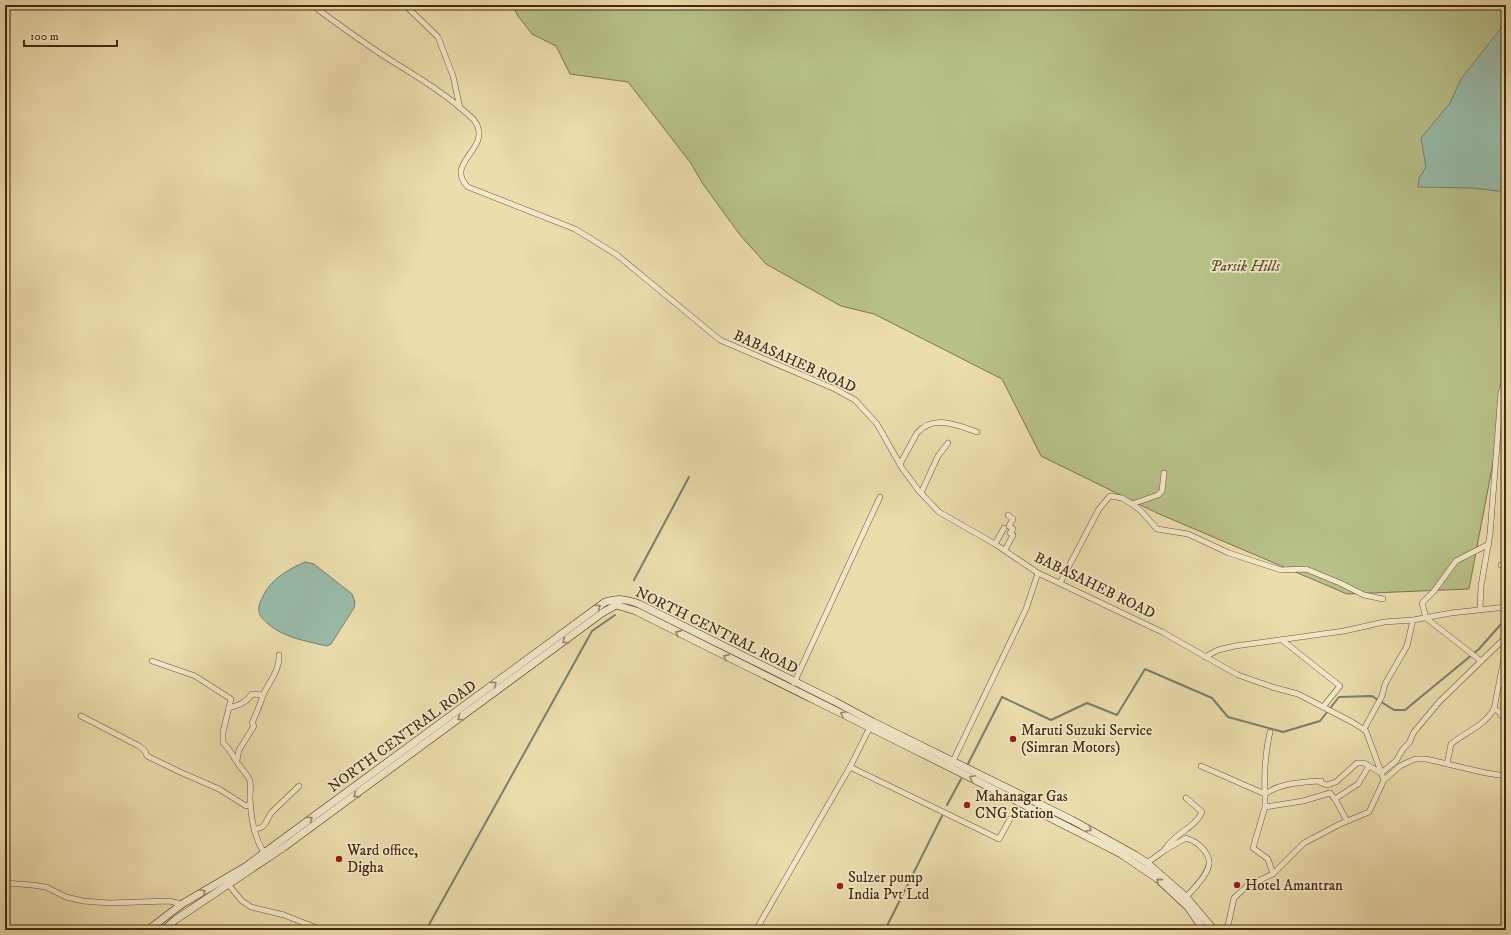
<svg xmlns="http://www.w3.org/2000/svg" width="1511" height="935" font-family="'IM FELL DW Pica',serif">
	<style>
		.green { fill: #b8c18a; stroke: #7e744d }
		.water { fill: #99bcab; stroke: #77806d }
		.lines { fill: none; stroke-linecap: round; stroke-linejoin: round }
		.stream { stroke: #77806d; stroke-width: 2 }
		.street-casing { stroke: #6e5437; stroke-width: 6 }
		.secondary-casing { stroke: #442710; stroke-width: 8 }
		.street { stroke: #f3e9ca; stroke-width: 5 }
		.secondary { stroke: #f3e9ca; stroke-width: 7 }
		.oneway { stroke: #9c886d }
		.poi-dot { fill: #8f2418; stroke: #f3e9ca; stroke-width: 1.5 }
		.labels { text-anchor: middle; stroke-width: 3.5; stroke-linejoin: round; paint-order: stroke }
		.park-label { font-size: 15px; font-style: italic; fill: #614e2e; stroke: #f3e9ca }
		.street-label { font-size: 15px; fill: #442710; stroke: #f3e9ca }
		.poi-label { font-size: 15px; fill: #442710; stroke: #f3e9ca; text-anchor: start }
	</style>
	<rect width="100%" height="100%" fill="#ecddad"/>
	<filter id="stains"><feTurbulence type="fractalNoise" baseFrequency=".005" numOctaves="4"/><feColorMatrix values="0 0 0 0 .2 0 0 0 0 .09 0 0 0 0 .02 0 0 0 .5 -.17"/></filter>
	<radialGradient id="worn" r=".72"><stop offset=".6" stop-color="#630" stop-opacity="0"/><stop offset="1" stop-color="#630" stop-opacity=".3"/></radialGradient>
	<!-- green -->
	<polygon class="green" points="512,5 1506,5 1506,394 1469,589 1347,594 1157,513 1041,456 1002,379 874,314 841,306 766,264 740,235 703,184 690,162 628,82 570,74 556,46 532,34 518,16"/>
	<!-- water -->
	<g class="water">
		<polygon points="1501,5 1506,5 1506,192 1472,188 1418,187 1419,178 1426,167 1421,138 1450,103 1461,79 1505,23"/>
		<path d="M305,562L314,564L352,594L355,602L354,608L331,644L327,646C306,641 284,638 267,623C264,620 259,616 259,611C258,605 261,601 263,596C271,579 289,569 305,562Z"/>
	</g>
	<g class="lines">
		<!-- stream -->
		<g class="stream">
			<polyline points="634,580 689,477"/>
			<polyline points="968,764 1002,697 1051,720 1087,703 1117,715 1145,669 1212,698 1228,717 1283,732 1320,721 1339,697 1372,696 1394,710 1405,710 1479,649 1502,623 1506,611"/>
			<polyline points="947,805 961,779"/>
			<polyline points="426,930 592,631 615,615"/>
			<polyline points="885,930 942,816"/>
		</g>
		<!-- street casing -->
		<g class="street-casing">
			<g id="street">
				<path d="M312,5C339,25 366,45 395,63C423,80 450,97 474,120C475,122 478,125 478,128C486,150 445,165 468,187L575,229L617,255L720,340L835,389L855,400L877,424L902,468L919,491L939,512L995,544L1038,573L1162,632L1238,675L1272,687L1298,694L1352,722L1366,731L1384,780"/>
				<polyline points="405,5 438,37 453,76 460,108"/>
				<path d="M900,464L917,433C933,414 957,425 977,432"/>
				<polyline points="921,493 938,456 948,443"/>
				<polyline points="1132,504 1158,495 1162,491 1164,473"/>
				<polyline points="995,544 1004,528"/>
				<polyline points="1005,550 1013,535 1010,533 1013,529 1009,526 1013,519 1008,515"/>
				<polyline points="1501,565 1506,565"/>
				<polyline points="1060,583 1099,509 1110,496 1122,498 1132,504 1141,511 1157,529 1188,534 1229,553 1281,570 1306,569 1340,583 1364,595 1383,599"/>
				<polyline points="1480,609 1481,586 1490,534 1501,393 1506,377"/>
				<polyline points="1282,640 1340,686 1323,707"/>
				<polyline points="1205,657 1218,650 1235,646 1344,631 1384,622 1413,620 1451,613 1506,607"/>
				<path d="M152,661L195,676L231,699L223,732V743C231,750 233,757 239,765C243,771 248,775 250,781C251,787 250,793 250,799C251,819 254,840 266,855"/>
				<polyline points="1481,661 1426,618 1422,603 1434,591 1456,561 1489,544"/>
				<polyline points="794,683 880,497"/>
				<path d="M229,708C239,705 246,703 252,694L263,695"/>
				<polyline points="1494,709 1506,648"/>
				<polyline points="81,716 139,746 145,751 147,756 180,772 219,789 246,806 250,804"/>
				<polyline points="1364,729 1382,696 1385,684 1407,646 1413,620"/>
				<path d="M237,760L239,750L254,726L252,723C257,713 260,703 264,693C270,681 280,669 279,655"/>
				<polyline points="952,763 1026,609 1038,573"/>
				<path d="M1447,764L1451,744C1466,732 1484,726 1494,709L1498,711L1506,721"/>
				<path d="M1201,766L1265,794C1264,773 1265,753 1270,732"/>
				<polyline points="850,767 999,839 1010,819"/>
				<polyline points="1335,799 1347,821"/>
				<polyline points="1265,807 1303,801 1330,793 1335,799 1358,784 1369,766"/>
				<polyline points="254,830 262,827 265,824 271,813 299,786"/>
				<path d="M1165,849C1176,832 1195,828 1202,812L1186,798"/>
				<path d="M1147,863L1165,850L1186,838C1194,841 1198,843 1204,850C1206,853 1209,857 1209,861C1211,871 1193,890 1186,897"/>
				<path d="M1273,874L1268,859L1253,848L1265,807V794C1281,783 1302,782 1321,781V783L1327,785L1336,782L1357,763H1364L1381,773L1396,761L1403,749L1409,743L1414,732L1439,702L1506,637"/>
				<polyline points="5,883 32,885 46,887 66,897 83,901 109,903 169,901 182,904"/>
				<polyline points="227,883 242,901 251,907 284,915 322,930"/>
				<polyline points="756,930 850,767 871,725"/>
				<polyline points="1227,930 1234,898 1247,886 1273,874 1304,843 1340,824 1369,812 1384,780 1400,766 1415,759 1426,759 1486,773 1506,776"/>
			</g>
		</g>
		<!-- secondary casing -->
		<g class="secondary-casing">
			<g id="secondary">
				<path d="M148,930L182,904L245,867L264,853L605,602C617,598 626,599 639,604L834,701L873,722L1072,820L1135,855L1147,863L1186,897L1214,930"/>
				<path d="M164,930L175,920L284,847L602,613L616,605L636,611C797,692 960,771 1121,854L1158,879L1188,907L1204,930"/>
			</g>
		</g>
		<!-- street -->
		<use href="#street" class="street"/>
		<!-- secondary -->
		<use href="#secondary" class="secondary"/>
	</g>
	<!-- one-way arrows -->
	<defs><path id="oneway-chevron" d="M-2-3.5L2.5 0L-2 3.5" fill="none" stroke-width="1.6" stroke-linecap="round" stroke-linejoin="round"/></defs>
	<g class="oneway">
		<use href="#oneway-chevron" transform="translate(598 607) rotate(-36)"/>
		<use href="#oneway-chevron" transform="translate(678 633) rotate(-154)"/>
		<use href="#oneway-chevron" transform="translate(565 641) rotate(144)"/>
		<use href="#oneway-chevron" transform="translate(726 657) rotate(-153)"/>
		<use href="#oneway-chevron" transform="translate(494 684) rotate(-36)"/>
		<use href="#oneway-chevron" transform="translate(843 714) rotate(-154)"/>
		<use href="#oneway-chevron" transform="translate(460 718) rotate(144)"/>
		<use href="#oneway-chevron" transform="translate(972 778) rotate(-154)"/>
		<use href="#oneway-chevron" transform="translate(356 795) rotate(144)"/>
		<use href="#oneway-chevron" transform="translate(310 819) rotate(-36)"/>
		<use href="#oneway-chevron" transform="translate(1089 829) rotate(29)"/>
		<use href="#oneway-chevron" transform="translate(1159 881) rotate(-140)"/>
		<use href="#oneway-chevron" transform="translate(203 892) rotate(-31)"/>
	</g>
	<!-- markers -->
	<g class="poi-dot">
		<circle cx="1013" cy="739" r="4"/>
		<circle cx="967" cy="805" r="4"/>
		<circle cx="339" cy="859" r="4"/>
		<circle cx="1237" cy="885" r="4"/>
		<circle cx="840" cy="886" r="4"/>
	</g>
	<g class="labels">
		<!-- park labels -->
		<g class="park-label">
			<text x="1245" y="271">Parsik Hills</text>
		</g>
		<!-- street labels -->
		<g class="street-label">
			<text transform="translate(795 361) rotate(24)" y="5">BABASAHEB ROAD</text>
			<text transform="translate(1095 585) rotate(26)" y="5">BABASAHEB ROAD</text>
			<text transform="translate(717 630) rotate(26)" y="5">NORTH CENTRAL ROAD</text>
			<text transform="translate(402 736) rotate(-36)" y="5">NORTH CENTRAL ROAD</text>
		</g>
		<!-- poi labels -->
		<g class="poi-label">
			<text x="1021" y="735">Maruti Suzuki Service<tspan x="1021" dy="17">(Simran Motors)</tspan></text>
			<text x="975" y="801">Mahanagar Gas<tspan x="975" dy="17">CNG Station</tspan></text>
			<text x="347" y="855">Ward office,<tspan x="347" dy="17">Digha</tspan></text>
			<text x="848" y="882">Sulzer pump<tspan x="848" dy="17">India Pvt Ltd</tspan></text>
			<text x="1245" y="890">Hotel Amantran</text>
		</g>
	</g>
	<!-- margin -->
	<rect width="1511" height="935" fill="none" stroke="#ecddad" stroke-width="20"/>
	<rect x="6" y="6" width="1499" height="923" fill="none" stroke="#442710" stroke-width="2"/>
	<rect x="10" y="10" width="1491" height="915" fill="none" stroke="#442710"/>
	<!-- scale -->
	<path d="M24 40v6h93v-6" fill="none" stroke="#442710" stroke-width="2"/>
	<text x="30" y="40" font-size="12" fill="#442710" stroke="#f3e9ca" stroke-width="3" paint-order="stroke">100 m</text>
	<rect width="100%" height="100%" filter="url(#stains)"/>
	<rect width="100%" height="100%" fill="url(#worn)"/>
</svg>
